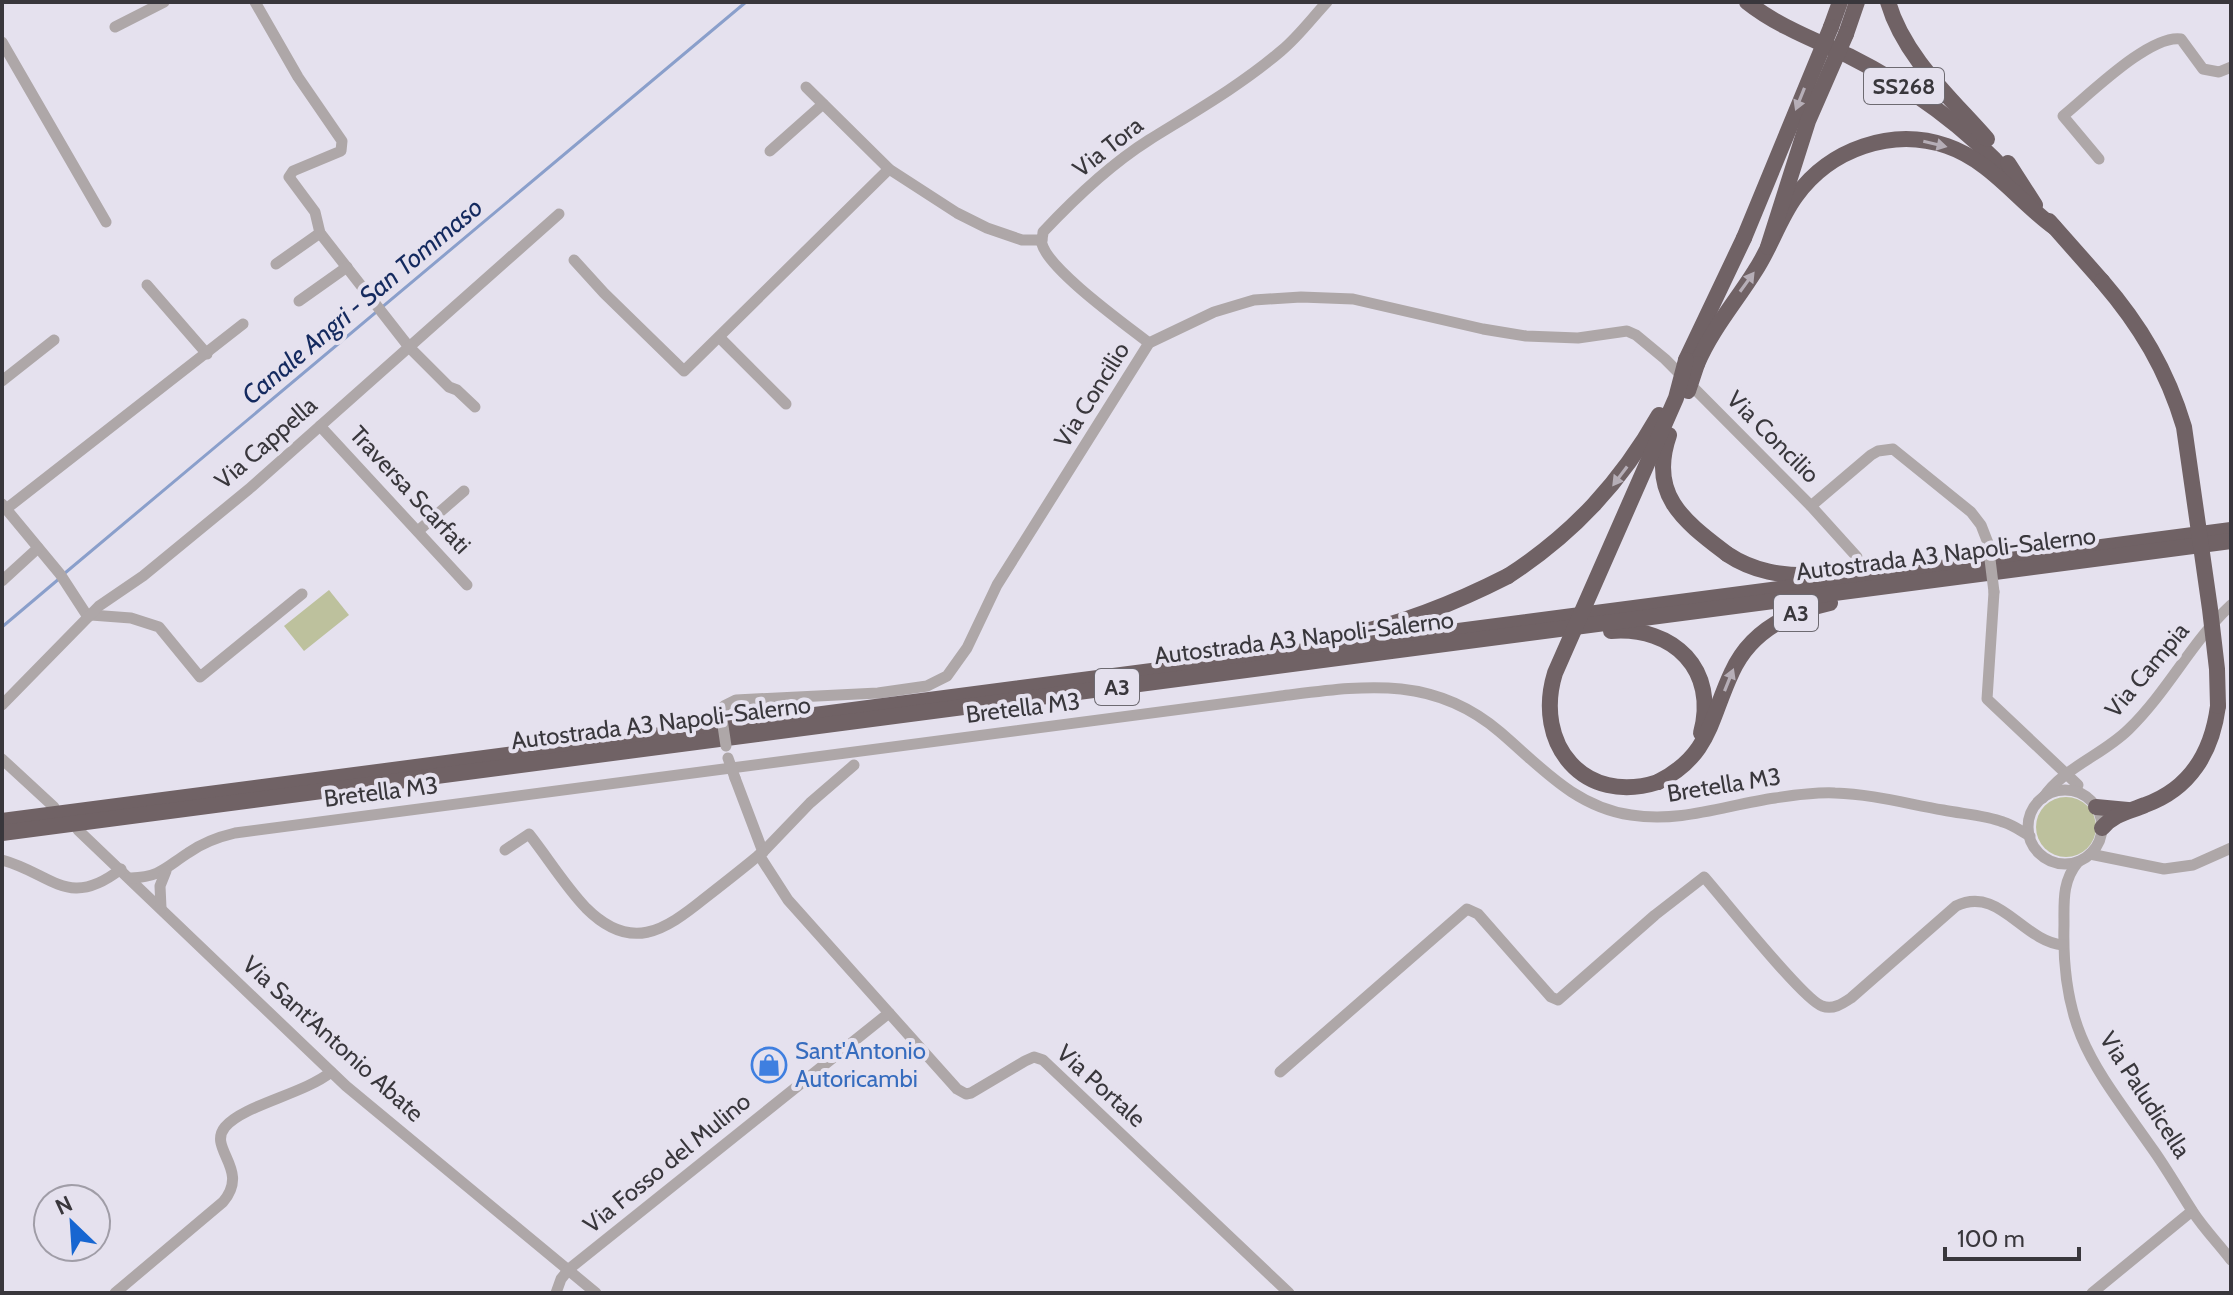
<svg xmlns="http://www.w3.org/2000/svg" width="2233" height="1295" font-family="Cabin,sans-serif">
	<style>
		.green { fill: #bdc19d }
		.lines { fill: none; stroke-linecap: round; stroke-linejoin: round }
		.stream { stroke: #8a9fcb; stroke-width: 3 }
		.minor { stroke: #aea7a8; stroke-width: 11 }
		.highway { stroke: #706265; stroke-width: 16 }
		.minor-bridge { stroke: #aea7a8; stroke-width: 11 }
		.highway-bridge { stroke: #706265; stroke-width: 16 }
		.oneway { fill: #b6aeb7 }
		.labels { text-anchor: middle; stroke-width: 8; stroke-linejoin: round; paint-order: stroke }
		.shield { fill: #e5e1ee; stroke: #6d6a71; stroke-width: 2 }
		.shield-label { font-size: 22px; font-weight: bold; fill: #39373c }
		.street-label { font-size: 24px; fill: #39373c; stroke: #e5e1ee }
		.shop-label { font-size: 24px; fill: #366cbe; stroke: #e5e1ee; text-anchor: start }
		.water-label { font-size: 26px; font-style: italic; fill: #142a5f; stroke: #e5e1ee }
	</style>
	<rect width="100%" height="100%" fill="#e5e1ee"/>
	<!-- green -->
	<g class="green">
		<polygon points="329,590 349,615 304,651 284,626"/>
		<circle cx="2066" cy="827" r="30"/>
	</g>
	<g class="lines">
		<!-- stream -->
		<g class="stream">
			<polyline points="65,573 746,2"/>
			<polyline points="2,627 60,578"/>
		</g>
		<!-- minor -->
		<g class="minor">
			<polyline points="255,2 298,77 342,141 341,151 293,171 289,177 315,212 320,233 409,347 449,387 457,390 475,407"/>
			<polyline points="115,27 164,2"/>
			<polyline points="2,42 106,222"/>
			<polyline points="806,87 889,169 957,213 987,228 1022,240 1042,240"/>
			<polyline points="770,151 823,104"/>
			<path d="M2099,159L2063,116C2089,95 2150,34 2181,39L2203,69L2219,72L2231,67"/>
			<polyline points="574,260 604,293 684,371 889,169"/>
			<polyline points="276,264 320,233"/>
			<polyline points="147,285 207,354"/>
			<polyline points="299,301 347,267"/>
			<polyline points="720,338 786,404"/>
			<path d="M1149,343C1126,325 1049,270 1042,244C1041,240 1043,236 1043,232C1074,199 1111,164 1149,140C1194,112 1240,86 1281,51C1298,37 1312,18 1327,2"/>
			<polyline points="2,381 54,340"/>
			<polyline points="320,426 467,585"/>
			<polyline points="2,504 60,574 88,617"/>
			<polyline points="1811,506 1871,455 1878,451 1893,449 1971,512 1981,525 1988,543"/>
			<polyline points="6,509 243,324"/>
			<polyline points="418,531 464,491"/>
			<polyline points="2,581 38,548"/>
			<polyline points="1994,592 1987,699 2078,785"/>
			<polyline points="91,615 131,618 159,627 200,677 302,594"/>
			<polyline points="2,705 99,606 143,576 249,489 559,214"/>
			<polyline points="722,719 724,706 736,700 878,693 927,686 947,676 967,648 997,585 1149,343 1214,312 1254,300 1301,297 1353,299 1483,329 1526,336 1578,338 1627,331 1636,335 1665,359 1811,506 1857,557"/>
			<polyline points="2,759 54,807"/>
			<polyline points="735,778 763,852"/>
			<circle cx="2065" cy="827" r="37"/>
			<path d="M2043,798C2064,767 2103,755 2129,729C2168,691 2192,641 2231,605"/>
			<polyline points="78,830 346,1086 596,1293"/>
			<path d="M505,850L529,834C548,858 565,886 586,908C631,953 664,931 705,898C723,884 741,870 759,855"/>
			<polyline points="763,852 759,855 788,900 957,1089 966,1094 971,1093 1025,1061 1034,1057 1043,1060 1289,1293"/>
			<polyline points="763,852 810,803 854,765"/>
			<polyline points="2090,854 2164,869 2193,865 2231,848"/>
			<path d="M2,860C53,874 68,910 121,869"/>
			<path d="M2078,862C2062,881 2064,902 2064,925C2061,1033 2096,1068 2154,1151C2168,1171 2180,1192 2193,1212C2204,1229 2219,1244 2231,1260"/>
			<path d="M131,878C160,877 165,868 188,853C202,843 218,837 235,833L1281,696C1363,686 1432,674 1500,732C1541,767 1575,807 1631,815C1681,823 1726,805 1775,798C1795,795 1815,792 1835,793C1872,794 1908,804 1943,810C1963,814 1985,815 2003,822C2013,825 2021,831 2030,836"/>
			<polyline points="161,908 160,886 166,871"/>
			<path d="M1280,1072L1467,909L1478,914L1551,997L1558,1000L1655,915L1704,877C1723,898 1803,1000 1822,1006C1833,1010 1842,1004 1851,998L1956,906C1999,885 2022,941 2063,945"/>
			<path d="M115,1293L223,1202C251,1169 207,1149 225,1127C243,1105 304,1094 331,1072"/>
			<polyline points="556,1293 561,1279 569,1269 889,1013"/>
			<polyline points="2092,1293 2192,1211"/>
		</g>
		<!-- highway -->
		<g class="highway">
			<path d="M1747,2C1777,26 1815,40 1849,56C1911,87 1964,125 2010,176"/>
			<path d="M1888,2C1904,57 1951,98 1987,139"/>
			<polyline points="1831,27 1840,2"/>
			<polyline points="1846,34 1857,2"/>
			<polyline points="2008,163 2035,205"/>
			<polyline points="2049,221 2102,281"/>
			<polyline points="1686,360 1744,238"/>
			<path d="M1697,364C1712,329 1735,303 1755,271C1771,247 1779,219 1796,196C1830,149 1892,127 1947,146C1991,161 2018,201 2054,227"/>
			<path d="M1727,554C1754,572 1782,576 1814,575"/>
			<path d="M1611,631C1674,626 1718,670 1701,733"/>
			<path d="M1349,635C1406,623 1457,602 1508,576"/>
			<path d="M1658,782C1711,755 1710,718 1732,672C1750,632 1789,612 1830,603"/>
			<polyline points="2096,807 2128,810"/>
			<polyline points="2,821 2231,530"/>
			<path d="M2102,828C2114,814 2128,812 2145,805C2190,789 2212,752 2218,706"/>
			<polyline points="2,833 2231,541"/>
		</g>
		<!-- minor-bridge -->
		<g class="minor-bridge">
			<polyline points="1988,543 1994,592"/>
			<polyline points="722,719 726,746"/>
			<polyline points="728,758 735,778"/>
		</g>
		<!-- highway-bridge -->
		<g class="highway-bridge">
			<polyline points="1744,238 1831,27"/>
			<polyline points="1768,247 1808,121 1846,34"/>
			<path d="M2102,281C2140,325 2167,370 2184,427L2210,609L2217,669L2218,706"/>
			<polyline points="1688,391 1697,364"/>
			<path d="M1669,435C1648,495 1684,521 1727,554"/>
			<path d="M1508,576C1573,534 1621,482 1659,415"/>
			<path d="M1658,782C1584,806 1533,744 1555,673L1676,398L1686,360"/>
		</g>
	</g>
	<!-- one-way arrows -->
	<defs><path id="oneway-solid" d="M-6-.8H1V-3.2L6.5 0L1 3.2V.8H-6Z" transform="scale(2)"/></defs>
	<g class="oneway">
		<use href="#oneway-solid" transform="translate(1800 99) rotate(112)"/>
		<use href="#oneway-solid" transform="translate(1935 144) rotate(13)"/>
		<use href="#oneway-solid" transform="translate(1747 282) rotate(-54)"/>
		<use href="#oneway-solid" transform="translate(1620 476) rotate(127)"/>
		<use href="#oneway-solid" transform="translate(1729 680) rotate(-68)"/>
	</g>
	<!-- icons -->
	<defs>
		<g id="shop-ring" transform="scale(1.8)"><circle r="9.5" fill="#e5e1ee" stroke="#3f7fe0" stroke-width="1.5"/><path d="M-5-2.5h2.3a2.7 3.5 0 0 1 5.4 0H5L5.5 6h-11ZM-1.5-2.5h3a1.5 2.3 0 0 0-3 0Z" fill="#3f7fe0"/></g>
	</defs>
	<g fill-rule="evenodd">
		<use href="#shop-ring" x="769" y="1065"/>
	</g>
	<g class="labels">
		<!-- shield labels -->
		<g class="shield">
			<rect x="1864" y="68" width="80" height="36" rx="6"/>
			<rect x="1774" y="595" width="44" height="36" rx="6"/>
			<rect x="1095" y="669" width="44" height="36" rx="6"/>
		</g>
		<g class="shield-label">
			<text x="1904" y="94">SS268</text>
			<text x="1796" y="621">A3</text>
			<text x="1117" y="695">A3</text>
		</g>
		<!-- street labels -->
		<g class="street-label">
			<text transform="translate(1108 147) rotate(-38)" y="8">Via Tora</text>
			<text transform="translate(1092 395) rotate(-58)" y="8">Via Concilio</text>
			<text transform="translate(1773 437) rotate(45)" y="8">Via Concilio</text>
			<text transform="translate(266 443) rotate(-41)" y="8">Via Cappella</text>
			<text transform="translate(410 490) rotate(47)" y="8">Traversa Scarfati</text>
			<text transform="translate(1946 554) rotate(-7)" y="8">Autostrada A3 Napoli-Salerno</text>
			<text transform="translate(1304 638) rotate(-7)" y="8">Autostrada A3 Napoli-Salerno</text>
			<text transform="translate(2147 670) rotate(-50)" y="8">Via Campia</text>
			<text transform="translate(1023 708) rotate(-7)" y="8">Bretella M3</text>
			<text transform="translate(661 723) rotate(-7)" y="8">Autostrada A3 Napoli-Salerno</text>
			<text transform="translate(1724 785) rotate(-9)" y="8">Bretella M3</text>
			<text transform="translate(381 792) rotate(-7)" y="8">Bretella M3</text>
			<text transform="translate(333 1039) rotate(42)" y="8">Via Sant'Antonio Abate</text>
			<text transform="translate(1101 1086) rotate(42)" y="8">Via Portale</text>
			<text transform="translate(2145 1095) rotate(57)" y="8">Via Paludicella</text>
			<text transform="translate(667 1163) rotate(-39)" y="8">Via Fosso del Mulino</text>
		</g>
		<!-- shop labels -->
		<g class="shop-label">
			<text x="795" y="1059">Sant'Antonio<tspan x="795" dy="28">Autoricambi</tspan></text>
		</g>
		<!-- water labels -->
		<g class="water-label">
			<text transform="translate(362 301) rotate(-40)" y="9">Canale Angri - San Tommaso</text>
		</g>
	</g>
	<!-- border -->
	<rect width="2233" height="1295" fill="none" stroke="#39373c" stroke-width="8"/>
	<!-- north arrow -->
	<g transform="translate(72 1223) rotate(335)"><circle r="38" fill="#e5e1ee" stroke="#a09da7" stroke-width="2"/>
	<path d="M0-6L14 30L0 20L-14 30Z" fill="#1766d1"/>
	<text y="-12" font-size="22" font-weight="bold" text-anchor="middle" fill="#39373c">N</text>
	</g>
	<!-- scale -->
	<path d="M1945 1247v12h134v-12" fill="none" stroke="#39373c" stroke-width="4"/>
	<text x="1957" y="1247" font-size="24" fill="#39373c" stroke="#e5e1ee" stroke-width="6" paint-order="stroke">100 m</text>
</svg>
